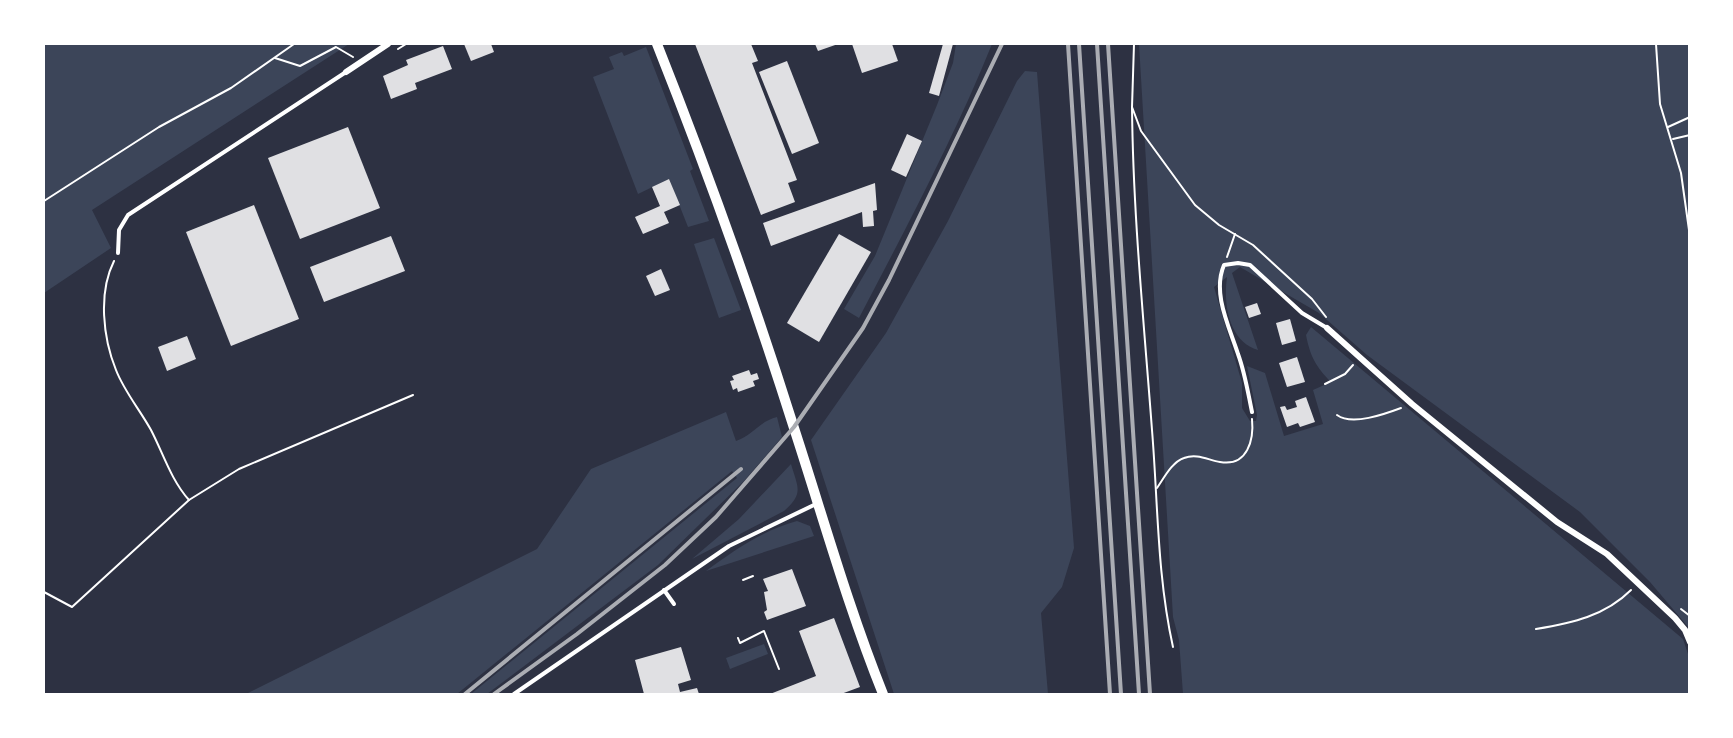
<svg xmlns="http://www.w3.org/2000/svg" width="1733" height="738" font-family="Signika,sans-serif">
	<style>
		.green { fill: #3c4559 }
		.building { fill: #e0e0e3 }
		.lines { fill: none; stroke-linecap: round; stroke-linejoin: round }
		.path { stroke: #fff; stroke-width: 2 }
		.service { stroke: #fff; stroke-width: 4 }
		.minor { stroke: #fff; stroke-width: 6 }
		.secondary { stroke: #fff; stroke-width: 10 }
		.rail { stroke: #abadb3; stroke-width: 4 }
	</style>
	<rect width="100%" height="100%" fill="#2d3142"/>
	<!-- green -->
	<g class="green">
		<polygon points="44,44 349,44 92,210 111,248 44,293"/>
		<path d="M956,44H992C954,138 906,228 859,318L844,309L875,256L937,105L953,63Z"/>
		<path d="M1139,44H1689V628L1650,582L1580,512L1367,355L1319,313L1240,267L1232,273L1258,350C1229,342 1223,304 1227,277L1214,287L1242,383V408L1250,421H1256L1257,415L1247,366L1265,373L1284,436L1323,424L1313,390L1331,382C1316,367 1310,356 1306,335L1311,327L1683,639L1689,657V694H1183L1179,640L1173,617Z"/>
		<polygon points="646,47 693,169 690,171 709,221 688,227 669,179 638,194 593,77 614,69 609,57 622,52 624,56"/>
		<polygon points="1025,71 1037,72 1074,548 1062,587 1041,613 1048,694 894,694 811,440 886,333 948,221 1017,81"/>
		<polygon points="714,238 741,310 719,318 694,244"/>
		<path d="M726,412L736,441C753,435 760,421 777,417L782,437L744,481L658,565L487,694H471L737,478L732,471L457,694H246L537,549L591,469Z"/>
		<path d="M791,464C798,488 804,493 784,511L692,559L739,519Z"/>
		<path d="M797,521L810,526L814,536L706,571C733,551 763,530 797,521Z"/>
		<polygon points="764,644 768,654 730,669 726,658"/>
	</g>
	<!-- building -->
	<g class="building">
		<polygon points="464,44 491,44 494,52 471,61"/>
		<polygon points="695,44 751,44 758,61 752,63 797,180 788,183 795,202 761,215"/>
		<polygon points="815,44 838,44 818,51"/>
		<polygon points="852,44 892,44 898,61 862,73"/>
		<polygon points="943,44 953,44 939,96 929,93"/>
		<polygon points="443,46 452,69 415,83 417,89 391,99 383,76 408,65 406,60"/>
		<polygon points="787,61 819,143 792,154 759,72"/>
		<polygon points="348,127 380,208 300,239 268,158"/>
		<polygon points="907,134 922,141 906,177 891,170"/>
		<polygon points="669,179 680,205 664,212 669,223 643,234 635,217 660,206 652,187"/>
		<polygon points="875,183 877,210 873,211 874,226 863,227 862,212 771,246 763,223"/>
		<polygon points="254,205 299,319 231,346 186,232"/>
		<polygon points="839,234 871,252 819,342 787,323"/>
		<polygon points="391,236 405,271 324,302 310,267"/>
		<polygon points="661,269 670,290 655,296 646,276"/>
		<polygon points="1257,303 1261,314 1249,318 1245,307"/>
		<polygon points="1290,319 1296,341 1282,345 1276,323"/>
		<polygon points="187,336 196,359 167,371 158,347"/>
		<polygon points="1297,357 1305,382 1287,387 1279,363"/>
		<polygon points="749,370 751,375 757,373 759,379 753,381 755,386 738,392 737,388 733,390 730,381 734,380 732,376"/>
		<polygon points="1306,397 1315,422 1300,427 1298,423 1287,427 1280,407 1285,406 1287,410 1297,407 1295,401"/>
		<polygon points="792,569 806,606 767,620 764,612 767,610 764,592 768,591 763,579"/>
		<polygon points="834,618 860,687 841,694 770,694 816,676 799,631"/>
		<polygon points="681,647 691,680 678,684 680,692 697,688 699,694 644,694 635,660"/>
	</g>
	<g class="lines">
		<!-- path -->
		<g class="path">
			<polyline points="1134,44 1132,107 1141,131 1195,205 1219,225 1253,245 1312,299 1326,317"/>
			<polyline points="1656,44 1660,104 1681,173 1690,237"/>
			<polyline points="398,49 406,44"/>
			<polyline points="275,58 300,66 336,47 353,57"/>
			<path d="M1132,107C1133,215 1144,323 1152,430C1158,503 1157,575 1173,647"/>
			<polyline points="1668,127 1690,117"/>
			<polyline points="1673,139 1690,135"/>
			<polyline points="44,201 159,127 231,88 294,44"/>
			<polyline points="1227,257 1235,234"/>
			<polyline points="1325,384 1345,374 1353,365"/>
			<path d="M1337,415C1352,426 1385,414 1401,408"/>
			<path d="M1157,488C1164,478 1172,462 1184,458C1197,453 1208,460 1220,462C1248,467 1254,439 1252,419"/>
			<polyline points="189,500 239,469 413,395"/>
			<polyline points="743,580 753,576"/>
			<path d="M44,592L72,607L189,500C171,480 163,453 151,430C140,410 124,391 116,370C103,338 98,293 114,261"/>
			<polyline points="1681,609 1690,616"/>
			<path d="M1536,629C1572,623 1605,616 1631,590"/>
			<polyline points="738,638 740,643 764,631 779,669"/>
		</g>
		<!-- service -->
		<g class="service">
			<polyline points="118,253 119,230 128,215 346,72"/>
			<path d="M1252,412C1248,393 1245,373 1238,354C1229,326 1212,293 1224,265L1238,263L1250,265L1302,313L1327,328"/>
			<polyline points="664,590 674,604"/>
			<polyline points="514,694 729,546 816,504"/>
		</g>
		<!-- minor -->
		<g class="minor">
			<polyline points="346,72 388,44"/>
			<polyline points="1327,328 1412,404 1557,522 1607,554 1675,618 1685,630 1690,642"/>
		</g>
		<!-- secondary -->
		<path class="secondary" d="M657,44C707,170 753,298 794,428C823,517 848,607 883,694"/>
		<!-- rail -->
		<g class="rail">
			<polyline points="1068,44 1110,694"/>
			<polyline points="1079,44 1121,694"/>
			<polyline points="1097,44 1139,694"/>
			<polyline points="1108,44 1150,694"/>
			<polyline points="465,694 741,469"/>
			<polyline points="494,694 577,634 665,565 716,517 794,427 863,328 889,280 1002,44"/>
		</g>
	</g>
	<!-- border -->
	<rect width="1733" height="738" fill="none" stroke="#ffffff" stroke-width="90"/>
</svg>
